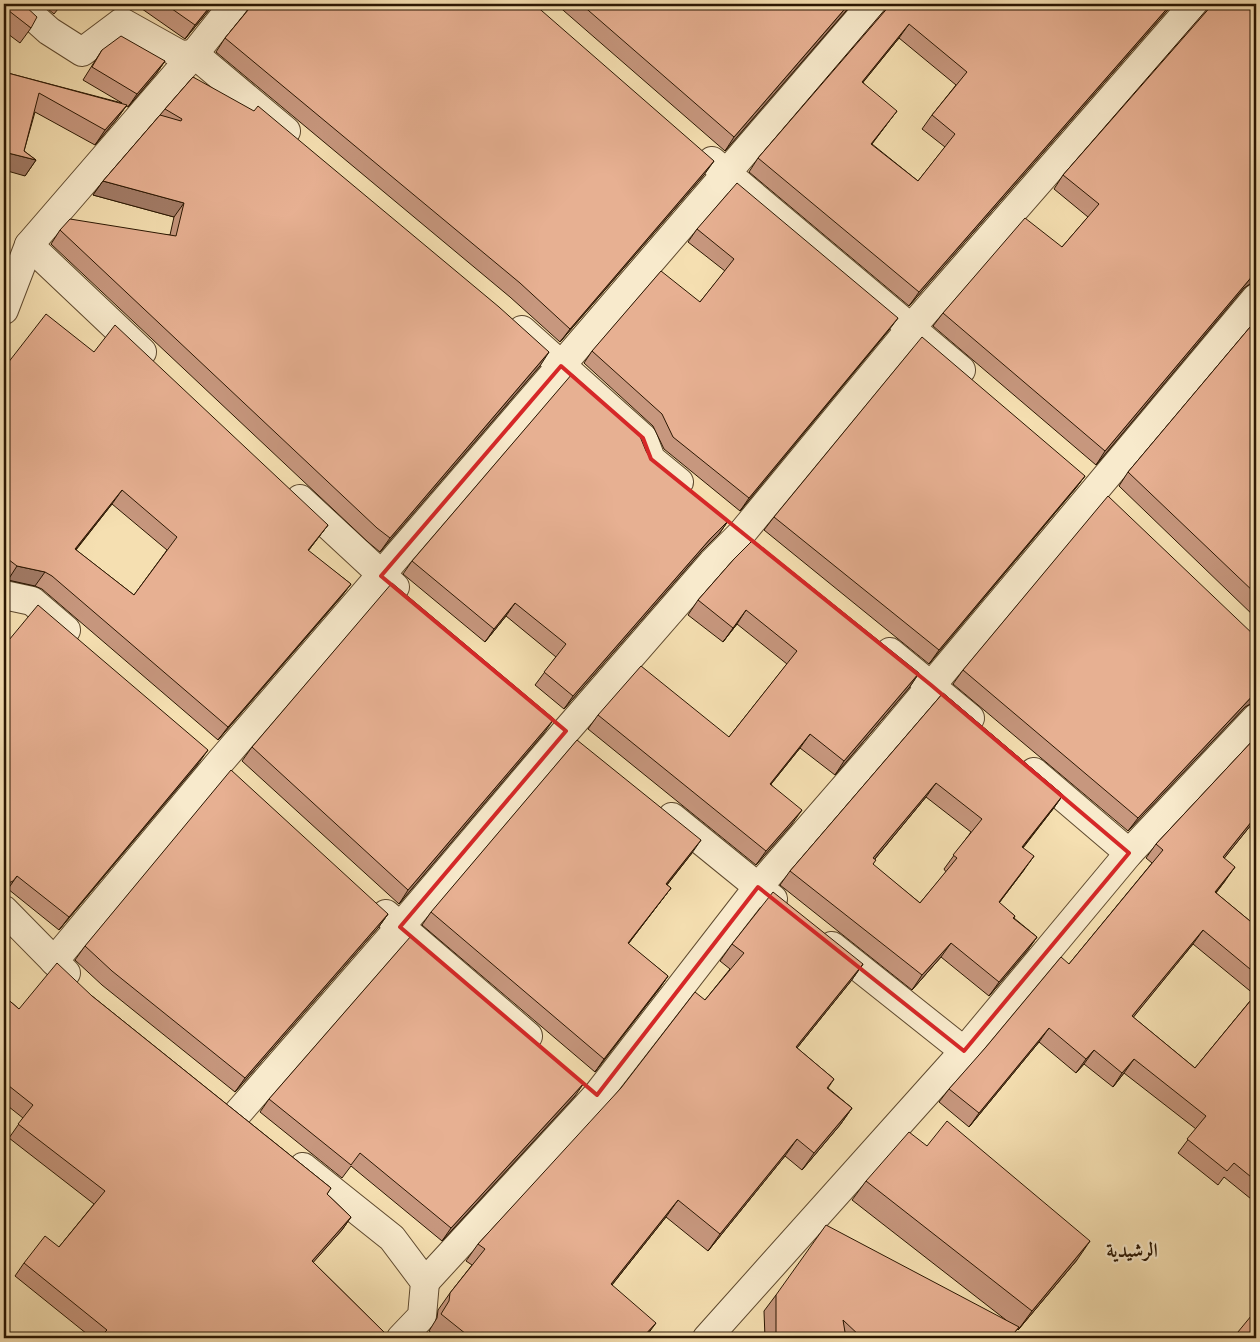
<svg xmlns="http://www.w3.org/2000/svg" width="1260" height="1342" font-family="Cardo,Amiri,serif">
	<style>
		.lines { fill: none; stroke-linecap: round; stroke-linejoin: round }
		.street-casing { stroke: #5e492e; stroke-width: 30 }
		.street { stroke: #f8eacc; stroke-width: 28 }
		.wall { fill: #c7977e; stroke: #2b1702; fill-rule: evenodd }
		.shaded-wall { fill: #a27b66; stroke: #2b1702 }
		.building { fill: #e7b092; stroke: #2b1702; fill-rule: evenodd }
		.marked { fill: none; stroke: #d62828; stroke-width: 4; stroke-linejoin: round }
		.labels { text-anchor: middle; stroke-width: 4.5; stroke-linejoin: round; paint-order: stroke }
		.quarter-label { font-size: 20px; font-weight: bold; fill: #2b1702; stroke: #f8eacc }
	</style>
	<rect width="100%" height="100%" fill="#f5dfb1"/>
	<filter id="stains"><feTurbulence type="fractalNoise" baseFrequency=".004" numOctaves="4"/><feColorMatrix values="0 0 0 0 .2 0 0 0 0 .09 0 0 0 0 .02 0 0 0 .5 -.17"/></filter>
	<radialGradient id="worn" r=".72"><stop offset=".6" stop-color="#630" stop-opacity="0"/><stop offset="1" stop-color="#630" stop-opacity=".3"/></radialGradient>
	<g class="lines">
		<!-- street casing -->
		<g class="street-casing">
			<g id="street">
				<polyline points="19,4 49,31 82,52 122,22 181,55 194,54 286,131"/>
				<polyline points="712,161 961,370"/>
				<polyline points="29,245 142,352"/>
				<polyline points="4,310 29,245 194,54 234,4"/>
				<polyline points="522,330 643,438 651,459 679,482"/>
				<polyline points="300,499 395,587"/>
				<polyline points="4,595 32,601 66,630"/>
				<polyline points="890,652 970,718"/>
				<polyline points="1034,772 1129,853"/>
				<polyline points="672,817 773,899"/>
				<polyline points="4,910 66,973"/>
				<polyline points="386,914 528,1036"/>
				<polyline points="832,946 964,1051"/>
				<polyline points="54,961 220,762 872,4"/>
				<polyline points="237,1114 400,927 566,731 713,562 742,533 911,328 1194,4"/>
				<polyline points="303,1167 392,1238 425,1282 422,1316 401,1338"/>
				<polyline points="425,1282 597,1095 758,887 884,742 1256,298"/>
				<polyline points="707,1338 964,1051 1129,853 1256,718"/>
			</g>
		</g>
		<!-- street -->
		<use href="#street" class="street"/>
	</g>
	<!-- wall -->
	<g class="wall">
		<polygon points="4,4 31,28 20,43 4,31"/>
		<polygon points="42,4 62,4 54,14"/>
		<polygon points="135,4 214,4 185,39"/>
		<polygon points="249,4 534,4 704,175 560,342 510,297 216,52 225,38 248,10 249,6"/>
		<polygon points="556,4 852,4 725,151"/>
		<path d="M887,4H1173L909,306L749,172L758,158L887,7ZM899,38L956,85L932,115L922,129L945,147L918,181L872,144L887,124L863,82Z"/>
		<polygon points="1209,4 1256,4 1256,283 1250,284 1244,288 1096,465 933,326 943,313 1062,247 1088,217 1054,189 1063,175 1208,8 1209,7"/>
		<polygon points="102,50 165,61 156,74 128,107 126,106 116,120 95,145 35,112 24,151 36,160 25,176 4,72 122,103 83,80 93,64"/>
		<polygon points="193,77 540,366 380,552 368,542 51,244 60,230 170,235 174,217 93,195 103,181 160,115 165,109"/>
		<polygon points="697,229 889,330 740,511 664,449 653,426 584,363 592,351 700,302 725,271 688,242"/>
		<polygon points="1256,320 1256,618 1119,486 1128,472"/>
		<path d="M94,352L328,525L308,551L351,584L341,597L218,740L42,589L35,586L8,580L4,577V368ZM112,504L167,550L134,595L76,550Z"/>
		<polygon points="646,451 650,458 728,521 719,534 701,552 564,709 535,685 556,657 506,616 485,642 403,574 412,561"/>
		<polygon points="1085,476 1075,489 929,664 764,530 774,517"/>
		<polygon points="734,559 919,673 909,688 835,775 800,748 771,784 792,824 756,865 588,729 598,715 729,737 787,664 737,624 723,642 688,615 698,600"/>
		<polygon points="1255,636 1256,703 1252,703 1245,707 1128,831 953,684 963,670"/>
		<polygon points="4,646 198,764 59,930 8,889"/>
		<path d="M943,693L1063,795L1053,809L1023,848L1024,870L999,903L1015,916L1014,918L1037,937L1027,951L989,996L941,957L912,990L780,885L790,871ZM926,797L971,832L944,869L946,872L920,903L873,865L875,859Z"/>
		<polygon points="544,733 399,904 242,761 252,747"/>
		<path d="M1256,737V829L1251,825L1224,858L1225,881L1216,893L1256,926V1203L1224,1177L1218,1185L1178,1153L1196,1129L1124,1073L1113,1087L1084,1064L1076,1073L1039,1042L969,1127L939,1102L949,1089L1069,964L1152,863L1146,858L1156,844ZM1193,944L1255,995L1195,1068L1133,1017Z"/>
		<polygon points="692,853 667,885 671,888 628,944 668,976 659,989 595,1072 422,925 431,912"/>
		<polygon points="388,914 378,928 235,1092 102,985 75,960 85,946"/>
		<polygon points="732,944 863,964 851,981 797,1048 834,1079 828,1088 852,1108 840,1125 802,1170 785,1156 708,1251 666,1217 612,1285 645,1338 438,1338 429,1331 437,1318 438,1310 450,1293 472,1265 466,1261 478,1244 705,1000 730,969 720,961"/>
		<polygon points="4,996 19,1009 92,996 331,1188 327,1194 351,1217 342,1230 313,1262 390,1338 92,1338 15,1276 24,1263 59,1247 94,1204 9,1138 23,1118 4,1103"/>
		<polygon points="575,1096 442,1241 351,1166 342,1178 260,1112 269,1099"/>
		<polygon points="866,1181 1077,1260 1018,1330 1017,1329 1011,1338 765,1338 764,1311 776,1295 1006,1320 852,1200"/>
	</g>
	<!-- shaded-wall -->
	<g class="shaded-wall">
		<polygon points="212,4 214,4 185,39 195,25"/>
		<polygon points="849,4 852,4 725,151 734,137"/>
		<polygon points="1171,4 1173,4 909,306 919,292"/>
		<polygon points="909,24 899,38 852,96 862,82"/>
		<polygon points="165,61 156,74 128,107 137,94"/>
		<polygon points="127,105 116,120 95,145 105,130"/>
		<polygon points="897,111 887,124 861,158 871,144"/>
		<polygon points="4,152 36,160 25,176 4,170"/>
		<polygon points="714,161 704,175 560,342 570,329"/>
		<polygon points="103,181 184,203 174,217 93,195"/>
		<polygon points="1256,272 1256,283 1250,284 1244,288 1096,465 1105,451 1254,274"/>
		<polygon points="898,318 889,330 740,511 749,498"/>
		<polygon points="549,352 540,366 380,552 390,538"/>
		<polygon points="1085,476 1075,489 929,664 939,650"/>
		<polygon points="122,490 112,504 65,563 75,549"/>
		<polygon points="728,521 719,534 701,552 564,709 573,696 710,539"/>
		<polygon points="328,525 298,564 308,550"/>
		<polygon points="17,566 45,572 35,586 8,580"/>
		<polygon points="351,584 341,597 218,740 228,727"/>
		<polygon points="515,603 506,616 485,642 494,629"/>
		<polygon points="746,610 737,624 723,642 733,628"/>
		<polygon points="919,673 909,688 835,775 844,761"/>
		<polygon points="1256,692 1256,703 1252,703 1245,707 1128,831 1138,818"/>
		<polygon points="554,719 544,733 399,904 408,890"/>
		<polygon points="810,734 800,748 760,798 770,784"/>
		<polygon points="208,750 198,764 59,930 69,917"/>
		<polygon points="936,783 926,797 864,872 873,858"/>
		<polygon points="1063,795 1053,809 1012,861 1022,847"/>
		<polygon points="802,810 792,824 756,865 766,851"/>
		<polygon points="1256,816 1251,825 1214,871 1223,857"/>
		<polygon points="701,840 692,853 657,897 666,884"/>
		<polygon points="1034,856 1024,870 989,916 999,902"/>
		<polygon points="1235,867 1225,881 1205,906 1215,892"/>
		<polygon points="17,876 8,889 4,894 4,885"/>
		<polygon points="671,888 661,901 619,956 628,943"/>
		<polygon points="388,914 378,928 235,1092 245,1078"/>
		<polygon points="1203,930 1193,944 1123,1030 1132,1016"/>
		<polygon points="1037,937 1027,951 989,996 999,982"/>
		<polygon points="951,943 941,957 912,990 922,975"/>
		<polygon points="863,964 851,981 784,1064 796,1047"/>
		<polygon points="668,976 659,989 595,1072 604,1059"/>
		<polygon points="1049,1028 1039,1042 969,1127 979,1113"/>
		<polygon points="1094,1050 1084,1064 1076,1073 1086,1059"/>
		<polygon points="1134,1059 1124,1073 1113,1087 1122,1073"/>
		<polygon points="584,1083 575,1096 442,1241 451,1228"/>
		<polygon points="852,1108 840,1125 802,1170 814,1153"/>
		<polygon points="797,1139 785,1156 708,1251 720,1234"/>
		<polygon points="678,1200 666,1217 599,1301 611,1284"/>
		<polygon points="351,1217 342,1230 303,1274 312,1261"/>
		<polygon points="1090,1241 1077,1260 1018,1330 1032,1311"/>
		<polygon points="656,1323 645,1338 642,1338"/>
	</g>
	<!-- building -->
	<g class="building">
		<polygon points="4,4 23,4 37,17 31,28 4,7"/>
		<polygon points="165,4 212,4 195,25"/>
		<polygon points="253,4 534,4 714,161 570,329 520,283 225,38"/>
		<polygon points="581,4 849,4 734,137"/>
		<path d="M891,4H1171L919,292L758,158ZM909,24L967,72L932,115L955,134L918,181L871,144L897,111L862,82Z"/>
		<polygon points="1213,4 1256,4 1256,272 1254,274 1105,451 943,313 1025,218 1062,247 1099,204 1063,175"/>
		<polygon points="121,36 165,61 137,94 92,67 102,50"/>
		<polygon points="4,72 127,105 105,130 39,93 24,151 36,160 4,152"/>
		<polygon points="193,77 254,111 258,106 499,307 549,352 390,538 377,528 60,230 70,219 176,236 184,203 103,181 160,115 181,121 182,119 165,109"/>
		<polygon points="737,183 898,318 749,498 673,437 662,414 592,351 661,271 700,302 734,259 697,229"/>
		<path d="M46,314L94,352L115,325L328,525L308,550L351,584L228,727L52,576L45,572L17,566L4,556V368ZM122,490L177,537L134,595L75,549Z"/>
		<polygon points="1256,320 1256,594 1128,472"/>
		<polygon points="922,337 1085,476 939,650 774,517"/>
		<polygon points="572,374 639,434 646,451 650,458 728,521 710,539 573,696 544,672 566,644 515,603 494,629 412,561"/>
		<polygon points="1108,496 1256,637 1256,692 1138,818 963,670"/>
		<polygon points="753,540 919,673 844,761 810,734 770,784 802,810 766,851 598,715 641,666 729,737 797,651 746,610 733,628 698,600 734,559"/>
		<polygon points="392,583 554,719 408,890 252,747"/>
		<polygon points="38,605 208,750 69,917 17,876 13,881 4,885 4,646"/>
		<path d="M943,693L1063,795L1022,847L1034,856L999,902L1015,916L1013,918L1037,937L999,982L951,943L922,975L790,871ZM936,783L982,819L953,855L957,858L920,903L873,864L876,860L873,858Z"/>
		<polygon points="1256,737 1256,816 1223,857 1235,867 1215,892 1256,926 1256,974 1203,930 1132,1016 1195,1068 1256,994 1256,1181 1234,1163 1227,1171 1187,1139 1206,1116 1134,1059 1122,1073 1094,1050 1086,1059 1049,1028 979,1113 949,1089 986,1047 1061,957 1069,964 1163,850 1156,844"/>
		<polygon points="577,740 701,840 666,884 671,888 628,943 668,976 604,1059 431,912"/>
		<polygon points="231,770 388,914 245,1078 112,971 85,946"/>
		<polygon points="773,892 863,964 796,1047 834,1079 827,1088 852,1108 814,1153 797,1139 720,1234 678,1200 611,1284 656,1323 642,1338 471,1338 441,1314 449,1301 450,1293 485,1249 478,1244 621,1088 695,992 705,1000 744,953 732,944"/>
		<polygon points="411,936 584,1083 451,1228 360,1153 351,1165 269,1099"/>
		<polygon points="57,963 92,996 331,1188 327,1194 351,1217 312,1261 390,1338 99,1338 107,1330 24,1263 45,1236 59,1247 105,1191 18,1124 33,1105 4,1082 4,996 19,1009"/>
		<polygon points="947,1121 1090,1241 1032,1311 866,1181 909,1132 927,1146"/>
		<polygon points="826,1225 1019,1327 1010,1338 862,1338 843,1320 846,1338 776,1338 776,1295"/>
		<polygon points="1256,1310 1256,1338 1233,1338"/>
	</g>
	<!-- marked area -->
	<path class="marked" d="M561,366L643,438L651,459L931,685L1129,853L964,1051L758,887L597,1095L400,927L566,731L381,576Z"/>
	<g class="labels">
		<!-- quarter labels -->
		<g class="quarter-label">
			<text x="1132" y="1257">الرشيدية</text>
		</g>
	</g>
	<!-- margin -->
	<rect width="1260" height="1342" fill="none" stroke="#f5dfb1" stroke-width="20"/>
	<rect x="5" y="5" width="1250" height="1332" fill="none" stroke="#2b1702" stroke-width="2.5"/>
	<rect x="10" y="10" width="1240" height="1322" fill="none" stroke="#2b1702"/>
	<rect width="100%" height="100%" filter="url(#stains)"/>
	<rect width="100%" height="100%" fill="url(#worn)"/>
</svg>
